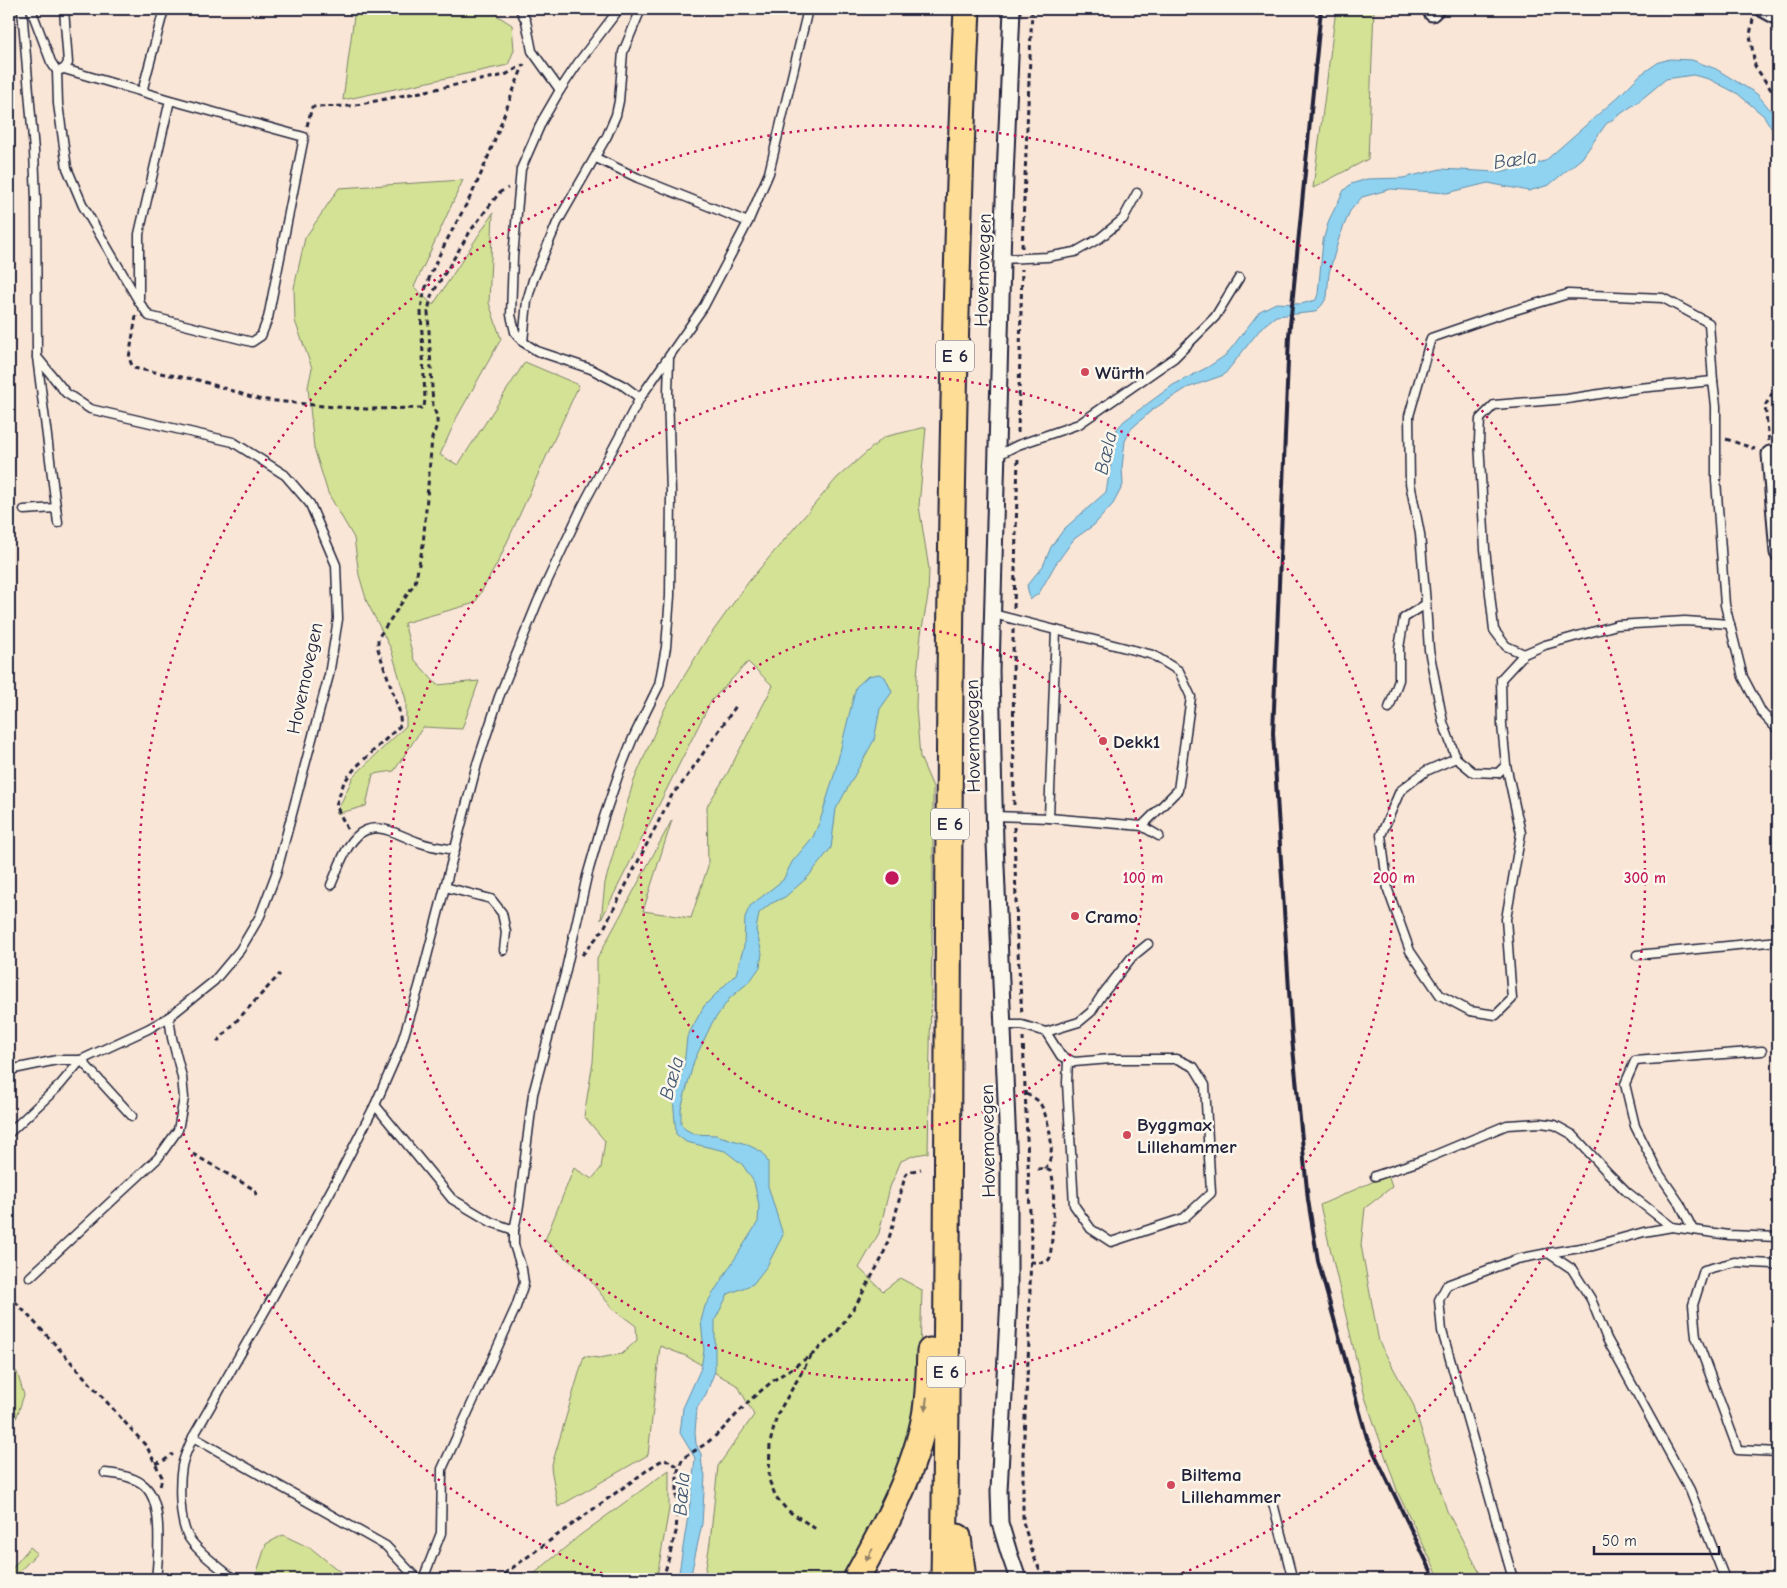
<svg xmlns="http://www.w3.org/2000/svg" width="1787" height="1588" font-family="'Comic Neue',sans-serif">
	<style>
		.green { fill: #d4e295; stroke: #7b8268 }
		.water { fill: #8fd3f1; stroke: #638ca8 }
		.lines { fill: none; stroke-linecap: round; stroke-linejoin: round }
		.service-casing { stroke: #22223b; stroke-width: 11 }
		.minor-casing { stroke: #22223b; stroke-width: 19 }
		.trunk-casing { stroke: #22223b; stroke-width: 29 }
		.path { stroke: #22223b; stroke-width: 3; stroke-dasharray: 5 4; stroke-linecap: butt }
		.service { stroke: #fbf7ec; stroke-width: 8 }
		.minor { stroke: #fbf7ec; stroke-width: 15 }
		.trunk { stroke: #fedd96; stroke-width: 25 }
		.rail { stroke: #22223b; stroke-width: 4 }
		.oneway { fill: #908068 }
		.ring { fill: none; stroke: #c2185b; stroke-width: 2.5; stroke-dasharray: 2.5 5 }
		.poi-dot { fill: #d1495b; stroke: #fbf7ec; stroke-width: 2 }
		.labels { text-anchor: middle; stroke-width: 5; stroke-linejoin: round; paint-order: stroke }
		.shield { fill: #fbf7ec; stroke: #636270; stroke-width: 1 }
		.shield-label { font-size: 18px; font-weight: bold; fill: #22223b }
		.street-label { font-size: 19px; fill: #22223b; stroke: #fbf7ec }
		.poi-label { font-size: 19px; font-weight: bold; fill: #22223b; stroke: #fbf7ec; text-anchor: start }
		.water-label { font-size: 20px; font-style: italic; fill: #435772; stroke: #fbf7ec }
		.centre { fill: #c2185b; stroke: #fbf7ec; stroke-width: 2.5 }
		.ring-label { font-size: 15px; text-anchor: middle; font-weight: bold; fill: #c2185b; stroke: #fbf7ec; stroke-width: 5; stroke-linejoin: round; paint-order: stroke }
	</style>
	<rect width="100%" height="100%" fill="#f9e6d7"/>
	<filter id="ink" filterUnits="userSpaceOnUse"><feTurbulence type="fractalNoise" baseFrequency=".02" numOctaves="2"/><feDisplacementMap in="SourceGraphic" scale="10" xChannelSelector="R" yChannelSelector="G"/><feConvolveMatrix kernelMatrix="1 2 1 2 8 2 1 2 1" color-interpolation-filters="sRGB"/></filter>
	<g filter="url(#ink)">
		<!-- green -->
		<g class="green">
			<polygon points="328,9 487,9 512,25 514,50 508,65 343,100 354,16"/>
			<polygon points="1336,9 1374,9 1368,159 1313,188"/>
			<polygon points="463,180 414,287 433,305 493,213 489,303 501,339 457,417 440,455 458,465 525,362 579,385 498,562 475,603 404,623 414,659 437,685 479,681 462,729 423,727 394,771 373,774 366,806 336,814 353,777 406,726 406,700 391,649 367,602 359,575 354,538 328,493 314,448 308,387 312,368 295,321 294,288 305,238 339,188"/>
			<polygon points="926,427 919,506 929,569 928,596 921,634 917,675 916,707 920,757 933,787 933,890 928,1153 915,1155 901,1161 890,1187 879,1233 859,1268 883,1291 900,1278 922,1290 919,1384 914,1435 846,1579 704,1579 710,1542 718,1466 754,1415 738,1386 686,1356 660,1346 648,1455 558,1507 551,1468 584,1356 599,1358 622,1354 637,1340 636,1326 612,1308 586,1275 545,1240 574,1168 592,1179 601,1168 605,1141 584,1116 593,1062 597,999 597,959 672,820 643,911 691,918 708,866 707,806 727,774 773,686 748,662 711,701 601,920 605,883 633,783 665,708 703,645 750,580 837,478 884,437"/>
			<polygon points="1388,1175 1392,1187 1365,1208 1361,1245 1379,1342 1413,1404 1447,1511 1483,1579 1440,1579 1398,1493 1365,1397 1320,1205"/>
			<polygon points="9,1367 17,1372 24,1395 16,1419 9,1416"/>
			<polygon points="669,1470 669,1509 658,1571 655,1579 528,1579 579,1536"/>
			<polygon points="283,1535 312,1549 349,1579 261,1579 257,1572 266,1544"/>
			<polygon points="30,1547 37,1553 18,1573 22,1579 9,1579 9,1572"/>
		</g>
		<!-- water -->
		<g class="water">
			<polygon points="1670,59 1692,60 1716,69 1757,94 1778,119 1778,139 1764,116 1738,94 1709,79 1693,75 1666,79 1638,102 1606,124 1582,158 1549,185 1529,191 1488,183 1447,193 1391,189 1362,197 1350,211 1339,238 1329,273 1327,297 1322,305 1315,312 1276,316 1262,327 1224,375 1187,388 1152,410 1131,429 1125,441 1122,467 1123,485 1113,504 1094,525 1074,539 1055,565 1039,593 1030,600 1027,585 1043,566 1051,547 1064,529 1106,492 1117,429 1124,421 1173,385 1208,367 1226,355 1260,311 1276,303 1301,304 1316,300 1318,294 1323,241 1329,220 1344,190 1351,184 1367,179 1403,178 1441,169 1497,172 1529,166 1545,161 1618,97 1640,75 1659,62"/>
			<polygon points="879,674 885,677 892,692 880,709 874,740 836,809 831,848 808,877 785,897 770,904 759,913 756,930 762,953 760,967 750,981 730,998 712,1023 694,1061 681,1109 681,1124 685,1129 694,1134 716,1135 746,1144 762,1152 768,1162 768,1186 783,1235 767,1266 753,1284 728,1294 715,1320 715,1371 706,1394 697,1408 695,1432 696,1444 701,1454 702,1466 705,1475 702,1524 690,1579 678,1579 691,1497 695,1458 680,1433 683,1408 701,1368 704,1350 701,1321 705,1306 758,1222 759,1205 754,1182 742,1164 725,1151 686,1142 676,1134 673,1097 684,1066 687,1037 704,1006 736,974 744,946 745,917 750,906 783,880 792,862 813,837 820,821 835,772 856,687 868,676"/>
		</g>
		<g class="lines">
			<!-- service casing -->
			<g class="service-casing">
				<g id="service">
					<polyline points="22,9 34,151 36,200 37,357 58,523"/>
					<polyline points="31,9 51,62 57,71 64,69 68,63 64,9"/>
					<polyline points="520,9 526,21 532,51 560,90"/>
					<polyline points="619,9 578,63 560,90 542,121 521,169 513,257 511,315 515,332 523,342 537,351 591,369 624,386 640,398"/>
					<polyline points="64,69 170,100 139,234 139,302 149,316 252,342 261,336 268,318 304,137 170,100"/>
					<polyline points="57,71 58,104 67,168 83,206 138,300"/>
					<polyline points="142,92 164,9"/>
					<polyline points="596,158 638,178 748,222"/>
					<polyline points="1002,259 1047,257 1075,252 1100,238 1123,219 1137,193"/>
					<polyline points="523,342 527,301 533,280 557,223 607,136 616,115 619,101 623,52 641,9"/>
					<polyline points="1713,381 1709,323 1663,298 1568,294 1492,317 1431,338 1409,416 1410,483 1420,534 1426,604 1429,650 1443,722 1456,758 1473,772 1498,773 1506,765 1502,725 1501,679 1524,654 1545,645 1617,625 1685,621 1730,624"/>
					<polyline points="996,456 1018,445 1079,424 1174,358 1215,317 1239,278"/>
					<polyline points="24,510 56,508"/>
					<polyline points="993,614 1153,655 1179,671 1191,697 1178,790 1142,826"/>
					<polyline points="1524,654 1506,646 1494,630 1485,549 1479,441 1480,419 1494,405 1567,399 1639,388 1713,381 1716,406 1716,480 1725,605 1743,677 1762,713 1778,730"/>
					<polyline points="1389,708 1399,680 1399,648 1404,618 1426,604"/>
					<polyline points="1456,758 1426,771 1400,791 1381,835 1388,890 1410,951 1440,995 1470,1011 1496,1015 1512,999 1506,919 1521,833 1506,765"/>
					<polyline points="994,816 1049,818 1142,826 1159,836"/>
					<polyline points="1049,818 1056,630"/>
					<path d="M331,885C338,869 344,849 356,837C376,817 400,837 421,843C432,847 444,848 455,850"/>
					<polyline points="445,887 491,899 502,913 506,932 504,950"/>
					<polyline points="1637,955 1778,941"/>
					<polyline points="1004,1025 1022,1025 1046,1032 1061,1056 1074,1062 1111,1059 1177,1059 1194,1067 1205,1085 1211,1193 1184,1218 1111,1242 1091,1229 1074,1205 1067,1083 1068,1059"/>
					<polyline points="1046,1032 1079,1022 1091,1012 1102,995 1132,957 1148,944"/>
					<polyline points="81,1060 132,1116"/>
					<polyline points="9,1070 57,1060 81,1060 148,1029 169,1017 214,981 240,950 260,916 276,874 329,675 338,619 336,565 310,504 285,475 233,442 90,409 66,393 37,357"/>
					<polyline points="375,1105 452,1199 491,1222 514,1230"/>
					<polyline points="9,1133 60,1085 81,1060"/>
					<polyline points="1375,1176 1423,1160 1507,1125 1541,1123 1555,1125 1573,1135 1608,1173 1627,1192 1672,1227 1729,1235 1778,1237"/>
					<polyline points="1693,1230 1680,1204 1658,1172 1635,1126 1625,1084 1635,1061 1762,1051"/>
					<polyline points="1548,1253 1593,1246 1644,1232 1672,1227"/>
					<polyline points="1778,1266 1773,1264 1734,1262 1704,1270 1693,1305 1696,1337 1738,1450 1778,1452"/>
					<polyline points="30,1277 158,1158 178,1130 184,1098 182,1077 172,1038 169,1017"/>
					<polyline points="193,1437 386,1546 417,1579"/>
					<path d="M105,1473C142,1476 156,1487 158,1525C159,1544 158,1561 156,1579"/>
					<polyline points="1273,1503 1292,1577 1288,1579"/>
					<path d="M234,1579C220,1568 199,1553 189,1538C179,1522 179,1484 182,1466C184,1456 189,1446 193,1437L270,1302L335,1183L375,1105L400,1048L419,987L477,764L499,697L538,601L582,507L640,398L704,306L748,222L769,173L808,9"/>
					<polyline points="423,1579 441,1533 442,1469 516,1307 524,1283 522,1269 514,1245 514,1230 519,1206 533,1094 565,974 587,876 604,817 620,770 633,738 659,685 666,647 670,596 671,493 668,393 669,357"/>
					<polyline points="1513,1579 1442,1331 1439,1300 1447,1285 1517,1259 1548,1253 1572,1269 1591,1299 1607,1339 1690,1490 1725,1579"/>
				</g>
			</g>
			<!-- minor casing -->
			<g class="minor-casing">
				<g id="minor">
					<polyline points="1012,9 1003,225 991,671 995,843 1009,1169 1009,1298 999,1491 1000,1523 1009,1553 1018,1579"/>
					<polyline points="1763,9 1778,17"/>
					<polyline points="1432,13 1436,9"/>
					<polyline points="1770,454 1778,553"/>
				</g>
			</g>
			<!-- trunk casing -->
			<g class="trunk-casing">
				<g id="trunk">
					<polyline points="958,1537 963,1579"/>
					<path d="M856,1579C884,1528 914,1474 925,1416C929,1395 929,1372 930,1351"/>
					<path d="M944,1579C952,1056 942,532 967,9"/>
				</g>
			</g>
			<!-- path -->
			<g class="path">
				<polyline points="1753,19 1750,35 1755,66 1778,100"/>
				<polyline points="307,126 312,107 351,106 505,75 523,65"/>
				<polyline points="1022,248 1032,9"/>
				<path d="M136,316L129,358L133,368L198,380L258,399L323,406L366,409L424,408L425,399L421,311C424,272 459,222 476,185C494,146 507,104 524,64"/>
				<polyline points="1018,433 1022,269"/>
				<polyline points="1726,439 1755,449"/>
				<polyline points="1769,441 1765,406 1778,383"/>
				<polyline points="1014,608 1018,457"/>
				<polyline points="1013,629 1014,806"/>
				<polyline points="1014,827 1017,936 1022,1015"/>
				<path d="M347,829L336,805L344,782L356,767L401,725L399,710L378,649V638L415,583L423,545L432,438C437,425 440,421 433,407L428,312L431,296L471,230L500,192L508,188"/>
				<polyline points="582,955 603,930 673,793 681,785 736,706"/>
				<polyline points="1023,1037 1031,1238 1029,1341 1023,1454 1023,1522 1034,1557 1044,1579"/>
				<polyline points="217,1042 280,974"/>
				<path d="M1026,1094C1032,1097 1038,1099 1041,1105C1049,1120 1058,1158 1044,1169"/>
				<polyline points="193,1154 255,1190 257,1199"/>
				<path d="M1030,1262C1037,1262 1046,1265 1050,1258C1052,1247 1057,1176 1050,1171C1046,1168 1038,1169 1034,1169"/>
				<polyline points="9,1295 53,1342 147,1447 162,1477 160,1487"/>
				<polyline points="811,1356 777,1415 770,1443 769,1480 776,1497 787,1510 816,1529"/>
				<polyline points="155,1463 162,1462 173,1454"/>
				<polyline points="497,1579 657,1463 665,1459 679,1467"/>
				<polyline points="663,1579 676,1532 677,1517 677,1475 679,1467 683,1458 707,1443 722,1430 751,1399 774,1380 813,1354 837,1332 857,1303 882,1258 892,1229 905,1176 908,1172 921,1169"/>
			</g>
			<!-- service -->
			<use href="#service" class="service"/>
			<!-- minor -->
			<use href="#minor" class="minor"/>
			<!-- trunk -->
			<use href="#trunk" class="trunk"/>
			<!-- rail -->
			<polyline class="rail" points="1321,9 1289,336 1273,733 1292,1038 1308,1200 1318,1261 1367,1438 1435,1579"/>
		</g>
		<!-- one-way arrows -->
		<defs><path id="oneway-solid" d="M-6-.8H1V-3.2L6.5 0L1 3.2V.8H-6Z" transform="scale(1.25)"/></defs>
		<g class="oneway">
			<use href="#oneway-solid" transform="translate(926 1404) rotate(97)"/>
			<use href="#oneway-solid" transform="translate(869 1555) rotate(119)"/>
		</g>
	</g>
	<!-- distance rings -->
	<g class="ring">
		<circle cx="892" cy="878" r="251"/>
		<circle cx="892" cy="878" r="502"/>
		<path d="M616 1579A753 753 0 1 1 1168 1579"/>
	</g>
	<!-- markers -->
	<g class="poi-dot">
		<circle cx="1085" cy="372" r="5"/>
		<circle cx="1103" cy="741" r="5"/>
		<circle cx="1075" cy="916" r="5"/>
		<circle cx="1127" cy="1135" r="5"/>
		<circle cx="1171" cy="1485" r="5"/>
	</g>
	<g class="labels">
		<!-- shield labels -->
		<g class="shield">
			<rect x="936" y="340.5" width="38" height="31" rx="4"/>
			<rect x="931" y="808.5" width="38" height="31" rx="4"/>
			<rect x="927" y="1356.5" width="38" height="31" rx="4"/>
		</g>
		<g class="shield-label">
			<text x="955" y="362">E 6</text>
			<text x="950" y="830">E 6</text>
			<text x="946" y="1378">E 6</text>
		</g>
		<!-- street labels -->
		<g class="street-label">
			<text transform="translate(982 270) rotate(-88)" y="7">Hovemovegen</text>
			<text transform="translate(304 678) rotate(-78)" y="7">Hovemovegen</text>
			<text transform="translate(972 736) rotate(-91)" y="7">Hovemovegen</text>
			<text transform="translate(987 1141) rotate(-91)" y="7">Hovemovegen</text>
		</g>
		<!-- poi labels -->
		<g class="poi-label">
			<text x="1095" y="379">Würth</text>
			<text x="1113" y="748">Dekk1</text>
			<text x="1085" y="923">Cramo</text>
			<text x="1137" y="1131">Byggmax<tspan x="1137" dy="22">Lillehammer</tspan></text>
			<text x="1181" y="1481">Biltema<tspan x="1181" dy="22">Lillehammer</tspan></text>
		</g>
		<!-- water labels -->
		<g class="water-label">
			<text transform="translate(1515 159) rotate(-8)" y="7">Bæla</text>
			<text transform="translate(1105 453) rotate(-77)" y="7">Bæla</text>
			<text transform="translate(671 1078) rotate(-74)" y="7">Bæla</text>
			<text transform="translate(681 1494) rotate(-86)" y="7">Bæla</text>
		</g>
	</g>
	<circle cx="892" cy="878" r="8" class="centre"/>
	<g class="ring-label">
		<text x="1143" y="883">100 m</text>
		<text x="1394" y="883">200 m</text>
		<text x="1645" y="883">300 m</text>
	</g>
	<!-- margin -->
	<rect width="1787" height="1588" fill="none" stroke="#fbf7ec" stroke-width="30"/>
	<rect x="15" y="15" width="1757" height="1558" fill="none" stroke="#22223b" stroke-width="2" filter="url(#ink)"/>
	<!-- scale -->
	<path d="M1594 1546v8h125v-8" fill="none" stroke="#22223b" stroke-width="2.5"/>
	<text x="1602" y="1546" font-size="15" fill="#22223b" stroke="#fbf7ec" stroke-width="4" paint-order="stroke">50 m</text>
</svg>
